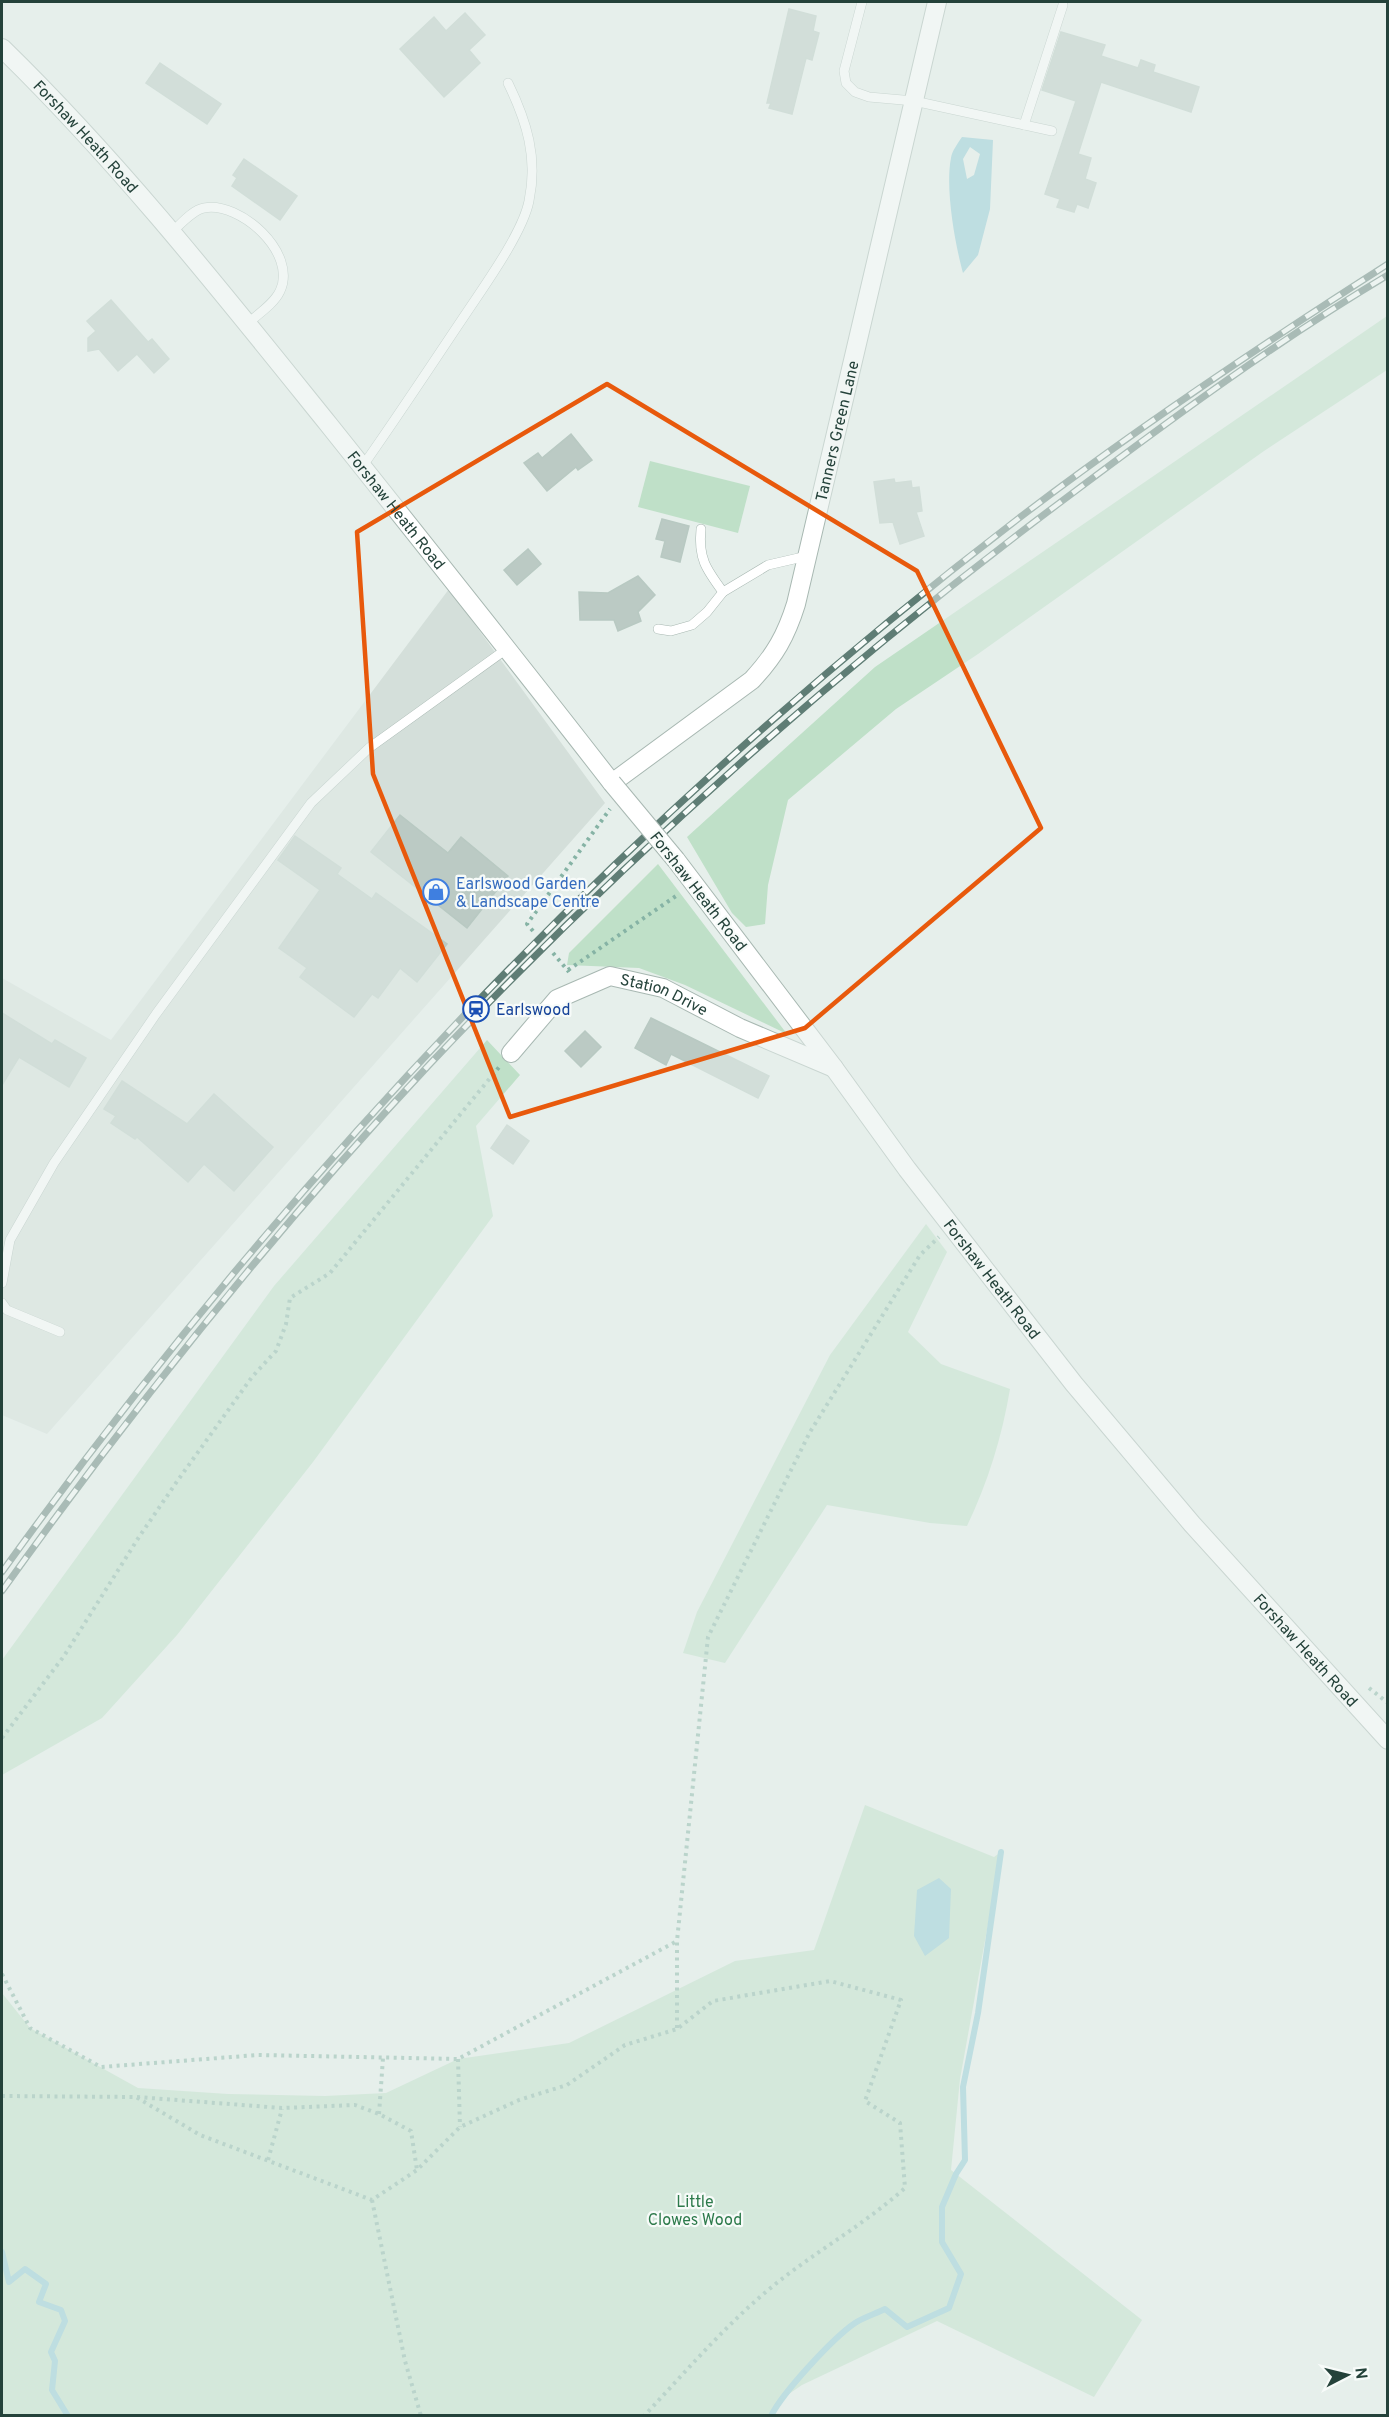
<svg xmlns="http://www.w3.org/2000/svg" width="1389" height="2417" font-family="Overpass,sans-serif">
	<style>
		.built { fill: #d4dfda }
		.green { fill: #bfe0c8 }
		.water { fill: #8ec9d4; fill-rule: evenodd }
		.lines { fill: none; stroke-linecap: round; stroke-linejoin: round }
		.stream { stroke: #8ec9d4; stroke-width: 6 }
		.building { fill: #bbcac4; stroke: #b8c9c2; stroke-width: 1.5 }
		.service-casing { stroke: #a8b8b2; stroke-width: 10 }
		.minor-casing { stroke: #a8b8b2; stroke-width: 20 }
		.tertiary-casing { stroke: #a8b8b2; stroke-width: 20 }
		.path { stroke: #86b3a5; stroke-width: 4; stroke-dasharray: 3 4.5; stroke-linecap: butt }
		.service { stroke: #fff; stroke-width: 9 }
		.minor { stroke: #fff; stroke-width: 18 }
		.tertiary { stroke: #fff; stroke-width: 18 }
		.rail-casing { stroke: #5f7d75; stroke-width: 7 }
		.rail { stroke: #f7fbf9; stroke-width: 4.5; stroke-dasharray: 14; stroke-linecap: butt }
		.tertiary-bridge-casing { stroke: #a8b8b2; stroke-width: 20; stroke-linecap: butt }
		.tertiary-bridge { stroke: #fff; stroke-width: 18 }
		.marked { fill: none; stroke: #e8590c; stroke-width: 4.5; stroke-linejoin: round }
		.labels { text-anchor: middle; stroke-width: 4.5; stroke-linejoin: round; paint-order: stroke }
		.street-label { font-size: 16px; fill: #24423a; stroke: #f7fbf9 }
		.shop-label { font-size: 16px; fill: #366cbe; stroke: #f7fbf9; text-anchor: start }
		.transit-label { font-size: 16px; fill: #164399; stroke: #f7fbf9; text-anchor: start }
		.park-label { font-size: 16px; fill: #2d7a4b; stroke: #f7fbf9 }
	</style>
	<rect width="100%" height="100%" fill="#e6efeb"/>
	<!-- built -->
	<polygon class="built" points="449,589 605,803 47,1434 2,1415 2,978 111,1040"/>
	<!-- green -->
	<g class="green">
		<polygon points="1387,316 1387,370 1264,451 978,654 896,709 788,800 768,885 765,924 746,927 732,913 687,837 875,667"/>
		<polygon points="650,461 750,486 738,533 638,507"/>
		<polygon points="658,864 787,1034 685,985 639,968 567,965 569,953"/>
		<polygon points="487,1040 520,1075 476,1126 493,1216 313,1462 177,1635 102,1718 2,1775 2,1660 274,1286"/>
		<path d="M926,1224L947,1252L908,1332L941,1364L1010,1389C1002,1437 988,1482 967,1526L930,1523L827,1505L725,1663L683,1653L697,1612L830,1355Z"/>
		<polygon points="865,1805 994,1857 1001,1852 960,2079 951,2170 1142,2320 1094,2397 937,2321 802,2385 780,2400 771,2415 2,2415 2,1993 30,2028 138,2088 228,2094 325,2096 386,2093 458,2059 569,2043 735,1961 814,1950"/>
	</g>
	<!-- water -->
	<g class="water">
		<path d="M962,137L993,140L990,209L978,255L963,273C955,244 945,188 951,158C952,151 958,143 962,137ZM970,147L980,154L974,175L967,179L963,159Z"/>
		<polygon points="939,1878 951,1889 949,1938 925,1956 914,1936 917,1890"/>
	</g>
	<g class="lines">
		<!-- stream -->
		<g class="stream">
			<polyline points="2,2252 9,2282 25,2269 46,2284 39,2302 61,2310 65,2321 51,2352 55,2361 52,2390 68,2416"/>
			<path d="M771,2416C783,2392 833,2338 855,2323C864,2317 875,2314 885,2309L907,2327L949,2308L961,2274L942,2242V2207L956,2174L965,2160L963,2087L978,2013L1001,1852"/>
		</g>
	</g>
	<!-- building -->
	<g class="building">
		<polygon points="789,9 816,16 813,31 819,33 812,60 806,58 792,114 769,108 771,103 767,103"/>
		<polygon points="465,13 485,35 469,50 480,63 444,97 400,49 434,17 446,31"/>
		<polygon points="1061,32 1105,45 1101,56 1138,68 1141,60 1155,65 1153,72 1199,87 1191,112 1101,82 1078,154 1091,158 1085,179 1096,183 1088,208 1077,204 1074,212 1057,207 1060,199 1045,194 1076,101 1042,90"/>
		<polygon points="160,63 221,104 207,124 146,83"/>
		<polygon points="244,159 297,196 280,220 232,186 237,178 233,175"/>
		<polygon points="111,300 148,342 152,339 169,359 154,373 137,354 118,371 99,349 88,351 88,338 96,331 87,321"/>
		<polygon points="571,434 592,460 578,470 576,467 547,491 524,463 538,453 542,458"/>
		<polygon points="894,479 895,483 911,481 912,488 919,487 922,511 916,512 924,536 900,544 893,522 880,523 874,482"/>
		<polygon points="662,519 689,526 680,562 661,557 665,541 656,539"/>
		<polygon points="528,549 541,564 517,585 504,570"/>
		<polygon points="638,576 655,595 638,612 641,621 618,631 614,620 580,620 579,592 608,593"/>
		<polygon points="400,815 448,853 461,837 508,876 467,928 371,852"/>
		<polygon points="295,836 341,868 337,874 372,899 376,893 447,944 417,982 400,968 378,998 372,994 354,1017 300,977 307,968 279,948 320,890 278,860"/>
		<polygon points="2,1013 52,1044 55,1040 86,1058 69,1087 19,1057 2,1085"/>
		<polygon points="651,1018 769,1076 758,1098 671,1054 666,1065 635,1048"/>
		<polygon points="585,1031 601,1047 581,1067 565,1051"/>
		<polygon points="122,1081 187,1124 214,1094 273,1147 234,1191 204,1164 188,1182 137,1137 135,1139 111,1123 116,1116 104,1109"/>
		<polygon points="507,1125 529,1141 513,1164 491,1148"/>
	</g>
	<g class="lines">
		<!-- service casing -->
		<g class="service-casing">
			<g id="service">
				<polyline points="862,2 844,71 846,83 855,92 869,97 914,101 1052,131"/>
				<polyline points="1024,125 1063,5"/>
				<path d="M171,233C180,225 192,210 204,208C240,201 298,253 280,291C274,304 258,314 247,324"/>
				<path d="M362,467C398,416 432,364 467,312C485,285 523,232 529,201C538,158 527,122 508,83"/>
				<path d="M701,529C698,558 706,569 723,592"/>
				<polyline points="658,629 671,631 692,625 707,612 723,592 768,565 807,556"/>
				<polyline points="2,1283 10,1240 54,1163 156,1014 311,803 369,748 508,648"/>
				<polyline points="2,1303 7,1310 60,1332"/>
			</g>
		</g>
		<!-- minor casing -->
		<g class="minor-casing">
			<g id="minor">
				<path id="s1" d="M511,1053L557,999L610,976L663,988L740,1028L834,1068"/>
			</g>
		</g>
		<!-- tertiary casing -->
		<g class="tertiary-casing">
			<g id="tertiary">
				<path id="s2" d="M2,48C121,164 225,296 329,425C424,544 519,663 612,783L752,680C775,655 786,636 796,604L937,2"/>
				<path id="s3" d="M676,860L834,1068L907,1169L1074,1384L1192,1524L1388,1740"/>
			</g>
		</g>
		<!-- path -->
		<g class="path">
			<polyline points="533,931 527,924 610,809"/>
			<polyline points="553,953 569,972"/>
			<polyline points="568,970 679,894"/>
			<polyline points="1369,1688 1388,1703"/>
			<polyline points="2,1738 64,1656 139,1537 178,1480 252,1377 276,1351 286,1324 290,1298 330,1273 500,1066"/>
			<polyline points="2,1974 30,2028 101,2067 258,2055 458,2059 677,1941"/>
			<polyline points="677,2028 677,1941 708,1637 810,1432 920,1255 939,1237"/>
			<polyline points="458,2059 460,2127"/>
			<path d="M2,2096L136,2097L200,2135L372,2200L417,2170L460,2127L519,2100L567,2085L625,2045L677,2029L713,2001L830,1981L901,2000L865,2101L900,2123L905,2188C868,2221 827,2245 787,2275C734,2315 690,2367 644,2416"/>
			<polyline points="137,2097 282,2108 355,2105 379,2114 411,2131 417,2170"/>
			<polyline points="379,2114 383,2058"/>
			<polyline points="268,2160 282,2109"/>
			<polyline points="372,2200 405,2361 421,2416"/>
		</g>
		<!-- service -->
		<use href="#service" class="service"/>
		<!-- minor -->
		<use href="#minor" class="minor"/>
		<!-- tertiary -->
		<use href="#tertiary" class="tertiary"/>
		<!-- rail casing -->
		<g class="rail-casing">
			<g id="rail">
				<path d="M2,1572C289,1173 631,814 1023,515C1140,426 1263,344 1388,264"/>
				<path d="M2,1591C133,1408 274,1231 428,1066C622,860 835,671 1062,501C1167,422 1274,343 1388,275"/>
			</g>
		</g>
		<!-- rail -->
		<use href="#rail" class="rail"/>
		<!-- tertiary-bridge casing -->
		<g class="tertiary-bridge-casing">
			<polyline id="tertiary-bridge" points="612,783 676,860"/>
		</g>
		<!-- tertiary-bridge -->
		<use href="#tertiary-bridge" class="tertiary-bridge"/>
	</g>
	<!-- marked area -->
	<path d="M0 0H1389V2417H0ZM607,384L917,571L1041,828L805,1028L510,1117L373,774L357,532Z" fill="#e6efeb" fill-opacity=".55" fill-rule="evenodd"/>
	<path class="marked" d="M607,384L917,571L1041,828L805,1028L510,1117L373,774L357,532Z"/>
	<!-- icons -->
	<defs>
		<g id="shop-ring" transform="scale(1.35)"><circle r="9.5" fill="#f7fbf9" stroke="#3f7fe0" stroke-width="1.5"/><path d="M-5-2.5h2.3a2.7 3.5 0 0 1 5.4 0H5L5.5 6h-11ZM-1.5-2.5h3a1.5 2.3 0 0 0-3 0Z" fill="#3f7fe0"/></g>
		<g id="station-ring" transform="scale(1.35)"><circle r="9.5" fill="#f7fbf9" stroke="#1a4fb4" stroke-width="1.5"/><path d="M-3-6H3Q5-6 5-4V2Q5 4 3 4L4.5 6H3L1.5 4h-3L-3 6H-4.5L-3 4Q-5 4-5 2V-4Q-5-6-3-6ZM-3.5-4v3h7v-3ZM-3.5 1v1.5H-2V1ZM2 1v1.5H3.5V1Z" fill="#1a4fb4"/></g>
	</defs>
	<g fill-rule="evenodd">
		<use href="#shop-ring" x="436" y="892"/>
		<use href="#station-ring" x="476" y="1009"/>
	</g>
	<g class="labels">
		<!-- street labels -->
		<g class="street-label">
			<text dy="6" stroke="none"><textPath href="#s2" startOffset="122">Forshaw Heath Road</textPath></text>
			<text dy="6" stroke="none"><textPath href="#s2" startOffset="1396">Tanners Green Lane</textPath></text>
			<text dy="6" stroke="none"><textPath href="#s2" startOffset="608">Forshaw Heath Road</textPath></text>
			<text transform="translate(699 891) rotate(52)" y="6">Forshaw Heath Road</text>
			<text dy="6" stroke="none"><textPath href="#s1" startOffset="186">Station Drive</textPath></text>
			<text dy="6" stroke="none"><textPath href="#s3" startOffset="525">Forshaw Heath Road</textPath></text>
			<text dy="6" stroke="none"><textPath href="#s3" startOffset="1011">Forshaw Heath Road</textPath></text>
		</g>
		<!-- shop labels -->
		<g class="shop-label">
			<text x="456" y="889">Earlswood Garden<tspan x="456" dy="18">&amp; Landscape Centre</tspan></text>
		</g>
		<!-- transit labels -->
		<g class="transit-label">
			<text x="496" y="1015">Earlswood</text>
		</g>
		<!-- park labels -->
		<g class="park-label">
			<text x="695" y="2207">Little<tspan x="695" dy="18">Clowes Wood</tspan></text>
		</g>
	</g>
	<!-- border -->
	<rect width="1389" height="2417" fill="none" stroke="#24423a" stroke-width="6"/>
	<!-- north arrow -->
	<g transform="translate(1347 2375) rotate(83)" stroke="#f7fbf9" stroke-width="4.5" paint-order="stroke">
	<path d="M0-4.5L10 22L0 15L-10 22Z" fill="#24423a"/>
	<text y="-9" font-size="16" font-weight="bold" text-anchor="middle" fill="#24423a">N</text>
	</g>
</svg>
